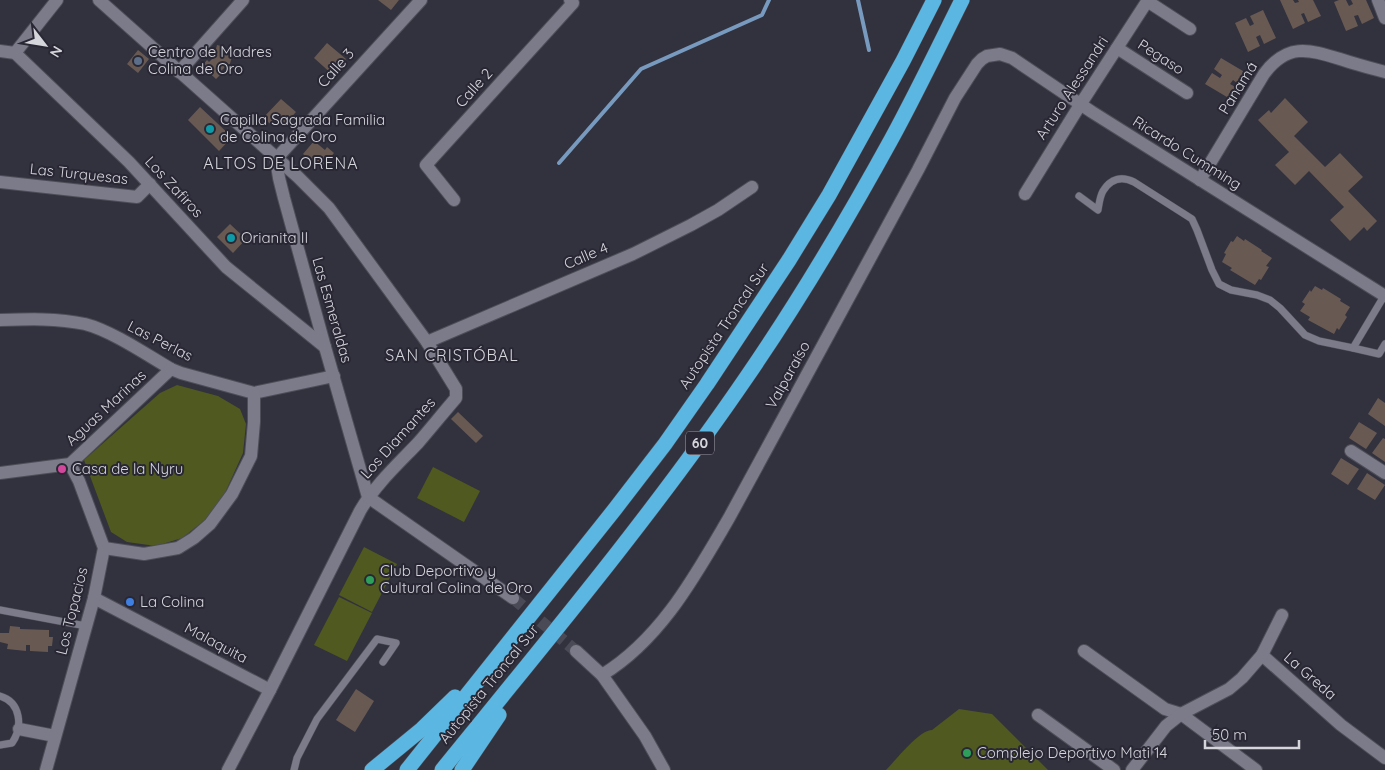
<svg xmlns="http://www.w3.org/2000/svg" width="1385" height="770" font-family="Quicksand,sans-serif">
	<style>
		.green { fill: #50591f }
		.lines { fill: none; stroke-linecap: round; stroke-linejoin: round }
		.stream { stroke: #779abe; stroke-width: 4 }
		.building { fill: #685a53 }
		.secondary-tunnel { stroke: #4a4a56; stroke-width: 12; stroke-dasharray: 12 6; stroke-linecap: butt }
		.lane-casing { stroke: #4e4e58; stroke-width: 8 }
		.street-casing { stroke: #4e4e58; stroke-width: 14 }
		.secondary-casing { stroke: #4e4e58; stroke-width: 14 }
		.highway-casing { stroke: #4e4e58; stroke-width: 16 }
		.lane { stroke: #7c7b8a; stroke-width: 7 }
		.street { stroke: #7c7b8a; stroke-width: 12 }
		.secondary { stroke: #7c7b8a; stroke-width: 12 }
		.highway { stroke: #5bb7e2; stroke-width: 15 }
		.service-dot { fill: #5c6f8a; stroke: #282733; stroke-width: 2 }
		.culture-dot { fill: #0f9aa8; stroke: #282733; stroke-width: 2 }
		.hotel-dot { fill: #d1479c; stroke: #282733; stroke-width: 2 }
		.leisure-dot { fill: #2e9e5b; stroke: #282733; stroke-width: 2 }
		.shop-dot { fill: #3f7fe0; stroke: #282733; stroke-width: 2 }
		.labels { text-anchor: middle; stroke-width: 4; stroke-linejoin: round; paint-order: stroke }
		.shield { fill: #282733; stroke: #a1a1a9; stroke-width: 1 }
		.shield-label { font-size: 14px; font-weight: bold; fill: #d5d5dc }
		.poi-label { font-size: 15px; fill: #d5d5dc; stroke: #282733; text-anchor: start }
		.street-label { font-size: 15px; fill: #d5d5dc; stroke: #282733 }
		.neighbourhood-label { font-size: 16px; letter-spacing: 1px; fill: #d5d5dc; stroke: #282733 }
	</style>
	<rect width="100%" height="100%" fill="#32313e"/>
	<!-- green -->
	<g class="green">
		<polygon points="177,385 218,396 240,409 246,424 243,453 224,495 205,520 182,538 156,546 127,542 111,532 84,460 160,393"/>
		<polygon points="433,467 480,491 464,522 417,498"/>
		<polygon points="364,547 397,564 372,612 339,595"/>
		<polygon points="339,597 372,613 347,661 314,645"/>
		<path d="M959,709L992,714L1048,770H886C896,760 919,730 932,730Z"/>
	</g>
	<g class="lines">
		<!-- stream -->
		<g class="stream">
			<polyline points="858,0 869,50"/>
			<polyline points="559,163 641,69 762,15 769,0"/>
		</g>
	</g>
	<!-- building -->
	<g class="building">
		<polygon points="378,0 399,0 391,10"/>
		<polygon points="1280,0 1293,0 1295,3 1299,2 1298,0 1313,0 1321,16 1308,22 1304,13 1301,14 1305,23 1293,29"/>
		<polygon points="1339,0 1346,0 1349,6 1353,4 1351,0 1366,0 1374,18 1362,24 1358,15 1354,16 1358,26 1346,31 1334,2"/>
		<polygon points="1263,10 1276,38 1264,44 1260,35 1256,37 1260,46 1248,52 1235,23 1246,18 1250,26 1254,24 1250,16"/>
		<polygon points="327,43 346,59 333,75 314,58"/>
		<polygon points="217,45 225,47 224,50 233,53 229,67 226,66 221,71 223,72 216,79 202,66 207,60 209,62 214,57"/>
		<polygon points="138,50 149,59 138,73 127,64"/>
		<polygon points="1221,58 1248,74 1241,86 1233,80 1230,84 1239,89 1232,100 1205,84 1212,73 1220,78 1222,75 1214,69"/>
		<polygon points="1285,98 1308,122 1294,136 1325,167 1340,153 1363,177 1348,191 1377,221 1367,231 1364,227 1350,241 1330,220 1344,207 1309,171 1295,185 1275,165 1289,152 1258,120 1269,110 1271,113"/>
		<polygon points="281,99 296,112 283,126 277,121 273,126 263,118"/>
		<polygon points="200,107 232,137 219,151 188,120"/>
		<polygon points="314,141 325,150 327,147 334,153 324,165 320,161 317,165 303,154"/>
		<polygon points="230,224 246,239 233,253 217,237"/>
		<polygon points="1237,236 1244,241 1245,239 1262,250 1261,251 1272,258 1266,266 1269,267 1261,280 1259,279 1255,285 1230,270 1232,268 1222,262 1226,254 1224,253 1231,241 1233,242"/>
		<polygon points="1315,286 1322,290 1323,288 1341,299 1340,301 1350,307 1345,315 1347,317 1339,330 1337,328 1334,334 1308,320 1310,317 1300,311 1305,304 1302,302 1310,290 1311,292"/>
		<polygon points="1378,398 1385,403 1385,426 1368,414"/>
		<polygon points="458,412 483,436 476,443 451,419"/>
		<polygon points="1359,422 1377,433 1366,449 1349,438"/>
		<polygon points="1383,438 1385,439 1385,462 1372,453"/>
		<polygon points="1341,458 1359,469 1348,485 1331,474"/>
		<polygon points="1367,473 1385,485 1375,500 1357,489"/>
		<polygon points="10,626 20,627 20,629 49,630 49,637 53,637 52,646 48,646 48,652 30,651 30,645 26,645 26,651 7,649 8,644 0,642 0,633 9,633"/>
		<polygon points="356,689 374,701 355,732 336,720"/>
	</g>
	<g class="lines">
		<!-- secondary-tunnel -->
		<polyline class="secondary-tunnel" points="513,598 576,651"/>
		<!-- lane casing -->
		<g class="lane-casing">
			<g id="lane">
				<path d="M1079,196L1098,210C1099,204 1100,196 1103,191C1111,178 1122,176 1134,182L1192,219L1197,230L1212,270L1219,284L1231,290L1257,295L1270,300L1280,308L1305,335L1319,341L1353,348"/>
				<polyline points="1384,296 1353,348 1379,354 1385,344"/>
				<polyline points="0,610 86,626"/>
				<path d="M0,696C21,702 23,727 12,743L0,745"/>
				<polyline points="294,770 297,758 317,719 377,639 396,643 383,662"/>
			</g>
		</g>
		<!-- street casing -->
		<g class="street-casing">
			<g id="street">
				<polyline points="1378,0 1385,18"/>
				<polyline points="1147,1 1190,29"/>
				<polyline points="1117,48 1187,93"/>
				<polyline points="0,51 15,53 129,162 226,267 325,347"/>
				<polyline points="15,53 57,0"/>
				<polyline points="179,72 243,0"/>
				<polyline points="276,159 421,0"/>
				<path d="M1200,180L1264,74C1287,43 1308,49 1340,59C1355,64 1370,68 1385,72"/>
				<polyline points="0,182 137,197 150,184"/>
				<polyline points="1025,194 1080,105"/>
				<polyline points="454,200 426,165 573,3 570,0"/>
				<path d="M0,320C29,319 57,318 85,324C112,331 147,355 171,369L181,373L254,393L334,376"/>
				<polyline points="427,342 633,254 691,225 718,210 752,187"/>
				<polyline points="1351,451 1385,473"/>
				<polyline points="0,473 70,464 171,369"/>
				<polyline points="104,548 144,554 178,548 194,538 210,524 232,494 251,456 254,422 254,393"/>
				<polyline points="94,598 270,690"/>
				<polyline points="1084,651 1165,709 1181,714 1256,770"/>
				<polyline points="1262,655 1341,725 1385,758"/>
				<polyline points="1038,715 1114,770"/>
				<polyline points="19,729 55,736"/>
				<polyline points="46,770 94,598 104,548 79,481 70,464"/>
				<polyline points="1132,770 1166,726 1181,714 1229,689 1242,678 1262,655 1282,615"/>
			</g>
		</g>
		<!-- secondary casing -->
		<g class="secondary-casing">
			<g id="secondary">
				<path d="M99,0L298,177L329,208L427,342L456,389V398C443,413 431,428 418,443C397,465 375,485 360,511L270,690L228,770"/>
				<polyline points="1080,105 1148,0"/>
				<polyline points="276,159 279,178 284,198 325,347 368,497"/>
				<polyline points="368,497 513,598"/>
				<polyline points="576,651 602,675 645,736 664,770"/>
				<path d="M602,675C661,639 695,576 729,518L918,170L955,98L977,64L982,59L987,56L1000,54L1012,58L1092,112L1385,296"/>
			</g>
		</g>
		<!-- highway casing -->
		<g class="highway-casing">
			<g id="highway">
				<polyline points="372,770 422,729 455,697"/>
				<polyline points="407,770 615,509 665,444 707,384 789,260 829,195 903,61 934,0"/>
				<path d="M442,770C546,642 653,514 746,378C799,301 847,220 892,138C917,92 939,46 962,0"/>
				<polyline points="462,770 499,715"/>
			</g>
		</g>
		<!-- lane -->
		<use href="#lane" class="lane"/>
		<!-- street -->
		<use href="#street" class="street"/>
		<!-- secondary -->
		<use href="#secondary" class="secondary"/>
		<!-- highway -->
		<use href="#highway" class="highway"/>
	</g>
	<!-- markers -->
	<circle class="service-dot" cx="138" cy="61" r="5"/>
	<g class="culture-dot">
		<circle cx="210" cy="129" r="5"/>
		<circle cx="231" cy="238" r="5"/>
	</g>
	<circle class="hotel-dot" cx="62" cy="469" r="5"/>
	<g class="leisure-dot">
		<circle cx="370" cy="580" r="5"/>
		<circle cx="967" cy="753" r="5"/>
	</g>
	<circle class="shop-dot" cx="130" cy="602" r="5"/>
	<g class="labels">
		<!-- shield labels -->
		<rect class="shield" x="686" y="431.5" width="28" height="23" rx="4"/>
		<g class="shield-label">
			<text x="700" y="448">60</text>
		</g>
		<!-- poi labels -->
		<g class="poi-label">
			<text x="148" y="57">Centro de Madres<tspan x="148" dy="17">Colina de Oro</tspan></text>
			<text x="220" y="125">Capilla Sagrada Familia<tspan x="220" dy="17">de Colina de Oro</tspan></text>
			<text x="241" y="243">Orianita II</text>
			<text x="72" y="474">Casa de la Nyru</text>
			<text x="380" y="576">Club Deportivo y<tspan x="380" dy="17">Cultural Colina de Oro</tspan></text>
			<text x="140" y="607">La Colina</text>
			<text x="977" y="758">Complejo Deportivo Mati 14</text>
		</g>
		<!-- street labels -->
		<g class="street-label">
			<text transform="translate(1161 57) rotate(33)" y="5">Pegaso</text>
			<text transform="translate(336 68) rotate(-48)" y="5">Calle 3</text>
			<text transform="translate(474 88) rotate(-48)" y="5">Calle 2</text>
			<text transform="translate(1072 88) rotate(-57)" y="5">Arturo Alessandri</text>
			<text transform="translate(1238 88) rotate(-58)" y="5">Panamá</text>
			<text transform="translate(1187 153) rotate(32)" y="5">Ricardo Cumming</text>
			<text transform="translate(79 174) rotate(6)" y="5">Las Turquesas</text>
			<text transform="translate(174 187) rotate(47)" y="5">Los Zafiros</text>
			<text transform="translate(586 256) rotate(-23)" y="5">Calle 4</text>
			<text transform="translate(332 310) rotate(74)" y="5">Las Esmeraldas</text>
			<text transform="translate(724 326) rotate(-56)" y="5">Autopista Troncal Sur</text>
			<text transform="translate(160 341) rotate(27)" y="5">Las Perlas</text>
			<text transform="translate(788 375) rotate(-61)" y="5">Valparaíso</text>
			<text transform="translate(106 408) rotate(-43)" y="5">Aguas Marinas</text>
			<text transform="translate(398 438) rotate(-48)" y="5">Los Diamantes</text>
			<text transform="translate(72 611) rotate(-76)" y="5">Los Topacios</text>
			<text transform="translate(216 643) rotate(28)" y="5">Malaquita</text>
			<text transform="translate(1310 676) rotate(41)" y="5">La Greda</text>
			<text transform="translate(489 684) rotate(-51)" y="5">Autopista Troncal Sur</text>
		</g>
		<!-- neighbourhood labels -->
		<g class="neighbourhood-label">
			<text x="281" y="169">ALTOS DE LORENA</text>
			<text x="452" y="361">SAN CRISTÓBAL</text>
		</g>
	</g>
	<!-- north arrow -->
	<g transform="translate(45 45) rotate(121)" stroke="#282733" stroke-width="4" paint-order="stroke">
	<path d="M0-4L9 19L0 12L-9 19Z" fill="#d5d5dc"/>
	<text y="-8" font-size="14" font-weight="bold" text-anchor="middle" fill="#d5d5dc">N</text>
	</g>
	<!-- scale -->
	<path d="M1205 740v8h94v-8" fill="none" stroke="#d5d5dc" stroke-width="2.5"/>
	<text x="1212" y="740" font-size="15" fill="#d5d5dc" stroke="#282733" stroke-width="4" paint-order="stroke">50 m</text>
</svg>
